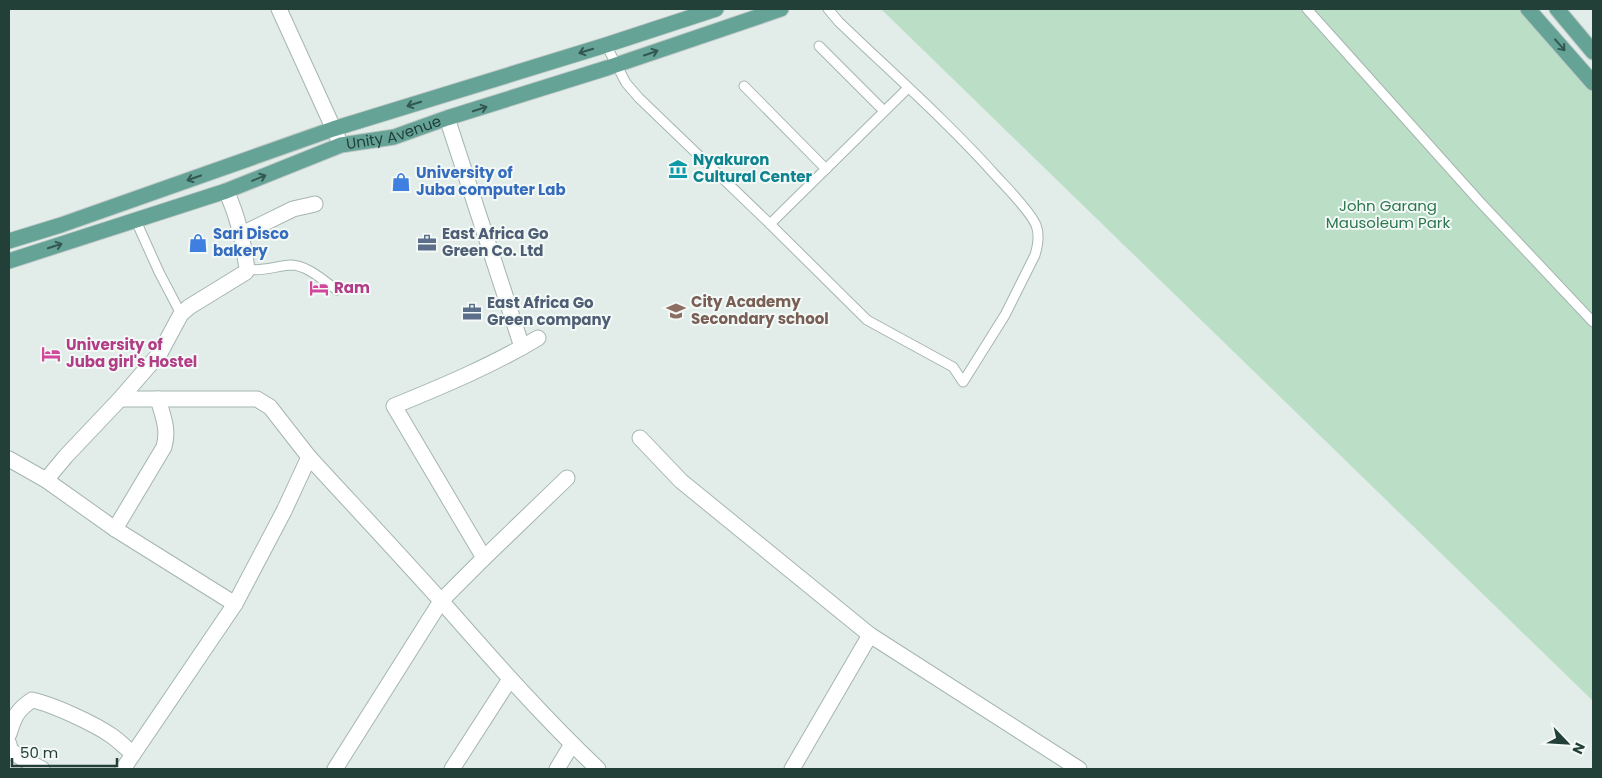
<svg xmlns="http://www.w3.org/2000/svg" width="1602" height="778" font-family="Poppins,sans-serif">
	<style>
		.green { fill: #bbdec6 }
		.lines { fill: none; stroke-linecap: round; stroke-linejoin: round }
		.lane-casing { stroke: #a5b5b0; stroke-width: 11 }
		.street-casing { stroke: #a5b5b0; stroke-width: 17 }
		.primary-casing { stroke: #c1c9c7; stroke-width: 17 }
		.lane { stroke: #fff; stroke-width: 9 }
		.street { stroke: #fff; stroke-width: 15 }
		.primary { stroke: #66a397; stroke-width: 15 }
		.oneway { stroke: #335850 }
		.labels { text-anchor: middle; stroke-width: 4; stroke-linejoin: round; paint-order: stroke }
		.street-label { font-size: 15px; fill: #223f38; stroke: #f3f9f6 }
		.culture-label { font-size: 15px; font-weight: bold; fill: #0d838f; stroke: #f3f9f6; text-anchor: start }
		.shop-label { font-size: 15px; font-weight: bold; fill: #366cbe; stroke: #f3f9f6; text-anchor: start }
		.park-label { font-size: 15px; fill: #2b764c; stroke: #f3f9f6 }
		.service-label { font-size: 15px; font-weight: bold; fill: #4e5e75; stroke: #f3f9f6; text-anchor: start }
		.hotel-label { font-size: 15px; font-weight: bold; fill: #b23c85; stroke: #f3f9f6; text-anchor: start }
		.education-label { font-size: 15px; font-weight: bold; fill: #785e54; stroke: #f3f9f6; text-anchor: start }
	</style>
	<rect width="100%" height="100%" fill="#e2ede9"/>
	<!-- green -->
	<polygon class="green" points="881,9 1522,9 1593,93 1593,701"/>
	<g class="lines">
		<!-- lane casing -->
		<g class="lane-casing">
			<g id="lane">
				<polyline points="1307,9 1480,202 1593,322"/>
				<path d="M606,45L626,83L639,98L770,224L867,320L953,367L963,382L1005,315L1035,255C1038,245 1040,235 1036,225C1030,211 1008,189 997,177C948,122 892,73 839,22L828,9"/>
				<polyline points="819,46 884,111"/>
				<polyline points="744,86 826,169"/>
				<polyline points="136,221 159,272 181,314"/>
				<polyline points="770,224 908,88"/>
				<path d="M247,269C263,272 275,266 291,265C307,265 324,281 337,290"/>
			</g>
		</g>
		<!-- street casing -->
		<g class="street-casing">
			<g id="street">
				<polyline points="279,9 341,145"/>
				<polyline points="447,118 522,347"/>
				<polyline points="242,234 293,209 315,204"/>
				<polyline points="120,399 257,399 270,407 309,457 284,511 235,604 123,769"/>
				<polyline points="640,438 681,481 870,635 1079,769"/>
				<path d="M309,457C354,506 399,554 443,603C493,660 543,717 598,769"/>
				<polyline points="9,459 46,480 115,529 235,604"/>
				<path d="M46,480L66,456L120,399L160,353L181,314L189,307L246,272L247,269C243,241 238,216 226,191"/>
				<path d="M115,529L164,447C169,430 163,416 158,399"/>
				<path d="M484,558L394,406C443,386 493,365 538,338"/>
				<path d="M9,734C14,717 17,710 32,700C52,704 95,724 112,736C119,741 126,748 133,754"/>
				<polyline points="9,744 10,750 23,759 42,769"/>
				<polyline points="335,769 441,601 484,558 567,478"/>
				<polyline points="452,769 510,679"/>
				<polyline points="557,769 572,744"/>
				<polyline points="792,769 870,635"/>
			</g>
		</g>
		<!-- primary casing -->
		<g class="primary-casing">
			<g id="primary">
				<polyline points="1528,9 1593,83"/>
				<polyline points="1557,9 1593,52"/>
				<polyline points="9,241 61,225 333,129 606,45 716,9"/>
				<path id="s1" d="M9,261L226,191L341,145L394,137L447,118L607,68L781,9"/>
			</g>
		</g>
		<!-- lane -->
		<use href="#lane" class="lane"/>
		<!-- street -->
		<use href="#street" class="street"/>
		<!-- primary -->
		<use href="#primary" class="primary"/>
	</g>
	<!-- one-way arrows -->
	<defs><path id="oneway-shaft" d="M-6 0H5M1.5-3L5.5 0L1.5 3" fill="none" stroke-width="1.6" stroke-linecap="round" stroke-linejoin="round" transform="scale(1.25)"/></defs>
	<g class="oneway">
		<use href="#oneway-shaft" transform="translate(1560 45) rotate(49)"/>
		<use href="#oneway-shaft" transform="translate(586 51) rotate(163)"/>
		<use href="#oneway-shaft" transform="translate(651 53) rotate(-19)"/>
		<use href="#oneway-shaft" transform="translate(414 104) rotate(163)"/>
		<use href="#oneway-shaft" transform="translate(480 109) rotate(-18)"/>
		<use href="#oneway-shaft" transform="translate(194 178) rotate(161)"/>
		<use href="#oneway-shaft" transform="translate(259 178) rotate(-22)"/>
		<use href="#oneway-shaft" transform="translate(55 246) rotate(-18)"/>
	</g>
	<!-- icons -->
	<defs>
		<g id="museum-bare" transform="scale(1.5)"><path d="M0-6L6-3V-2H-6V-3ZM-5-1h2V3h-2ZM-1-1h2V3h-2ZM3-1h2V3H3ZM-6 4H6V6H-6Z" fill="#0f9aa8" stroke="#f3f9f6" stroke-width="2.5" paint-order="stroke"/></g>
		<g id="shop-bare" transform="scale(1.5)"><path d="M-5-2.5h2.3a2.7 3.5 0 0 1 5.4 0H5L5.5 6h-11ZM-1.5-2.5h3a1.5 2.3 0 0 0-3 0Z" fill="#3f7fe0" stroke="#f3f9f6" stroke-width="2.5" paint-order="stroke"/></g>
		<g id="office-bare" transform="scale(1.5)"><path d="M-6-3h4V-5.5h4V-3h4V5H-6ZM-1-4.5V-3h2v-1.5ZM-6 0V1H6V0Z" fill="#5c6f8a" stroke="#f3f9f6" stroke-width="2.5" paint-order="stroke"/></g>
		<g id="hotel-bare" transform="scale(1.5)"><path d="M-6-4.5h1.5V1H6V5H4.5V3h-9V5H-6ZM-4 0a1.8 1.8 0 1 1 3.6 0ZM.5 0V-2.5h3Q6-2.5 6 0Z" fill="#d1479c" stroke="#f3f9f6" stroke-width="2.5" paint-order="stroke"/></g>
		<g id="school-bare" transform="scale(1.5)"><path d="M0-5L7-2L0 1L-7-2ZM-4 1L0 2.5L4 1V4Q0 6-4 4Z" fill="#8d6e63" stroke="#f3f9f6" stroke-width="2.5" paint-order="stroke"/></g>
	</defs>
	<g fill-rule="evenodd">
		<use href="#museum-bare" x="678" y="169"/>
		<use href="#shop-bare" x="401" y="182"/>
		<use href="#shop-bare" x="198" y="243"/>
		<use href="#office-bare" x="427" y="243"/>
		<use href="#hotel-bare" x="319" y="288"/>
		<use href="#school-bare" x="676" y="311"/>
		<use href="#office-bare" x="472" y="312"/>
		<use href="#hotel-bare" x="51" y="354"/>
	</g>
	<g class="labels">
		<!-- street labels -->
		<g class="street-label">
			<text dy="5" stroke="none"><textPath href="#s1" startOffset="406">Unity Avenue</textPath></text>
		</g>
		<!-- culture labels -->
		<g class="culture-label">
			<text x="693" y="165">Nyakuron<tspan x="693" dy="17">Cultural Center</tspan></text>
		</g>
		<!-- shop labels -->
		<g class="shop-label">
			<text x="416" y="178">University of<tspan x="416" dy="17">Juba computer Lab</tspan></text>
			<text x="213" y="239">Sari Disco<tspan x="213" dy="17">bakery</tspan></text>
		</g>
		<!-- park labels -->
		<g class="park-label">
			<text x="1388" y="211">John Garang<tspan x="1388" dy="17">Mausoleum Park</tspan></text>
		</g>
		<!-- service labels -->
		<g class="service-label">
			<text x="442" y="239">East Africa Go<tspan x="442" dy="17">Green Co. Ltd</tspan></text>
			<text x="487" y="308">East Africa Go<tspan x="487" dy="17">Green company</tspan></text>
		</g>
		<!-- hotel labels -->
		<g class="hotel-label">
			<text x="334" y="293">Ram</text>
			<text x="66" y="350">University of<tspan x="66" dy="17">Juba girl's Hostel</tspan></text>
		</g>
		<!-- education labels -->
		<g class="education-label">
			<text x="691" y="307">City Academy<tspan x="691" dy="17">Secondary school</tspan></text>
		</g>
	</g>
	<!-- border -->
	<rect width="1602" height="778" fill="none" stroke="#223f38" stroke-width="20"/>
	<!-- north arrow -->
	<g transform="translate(1567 743) rotate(115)" stroke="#f3f9f6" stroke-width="4" paint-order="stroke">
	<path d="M0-4L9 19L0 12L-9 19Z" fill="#223f38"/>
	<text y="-8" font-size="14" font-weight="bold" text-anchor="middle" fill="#223f38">N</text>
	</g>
	<!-- scale -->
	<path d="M12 758v8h105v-8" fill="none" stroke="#223f38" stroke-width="2.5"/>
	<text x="20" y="758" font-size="15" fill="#223f38" stroke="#f3f9f6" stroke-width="4" paint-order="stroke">50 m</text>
</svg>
